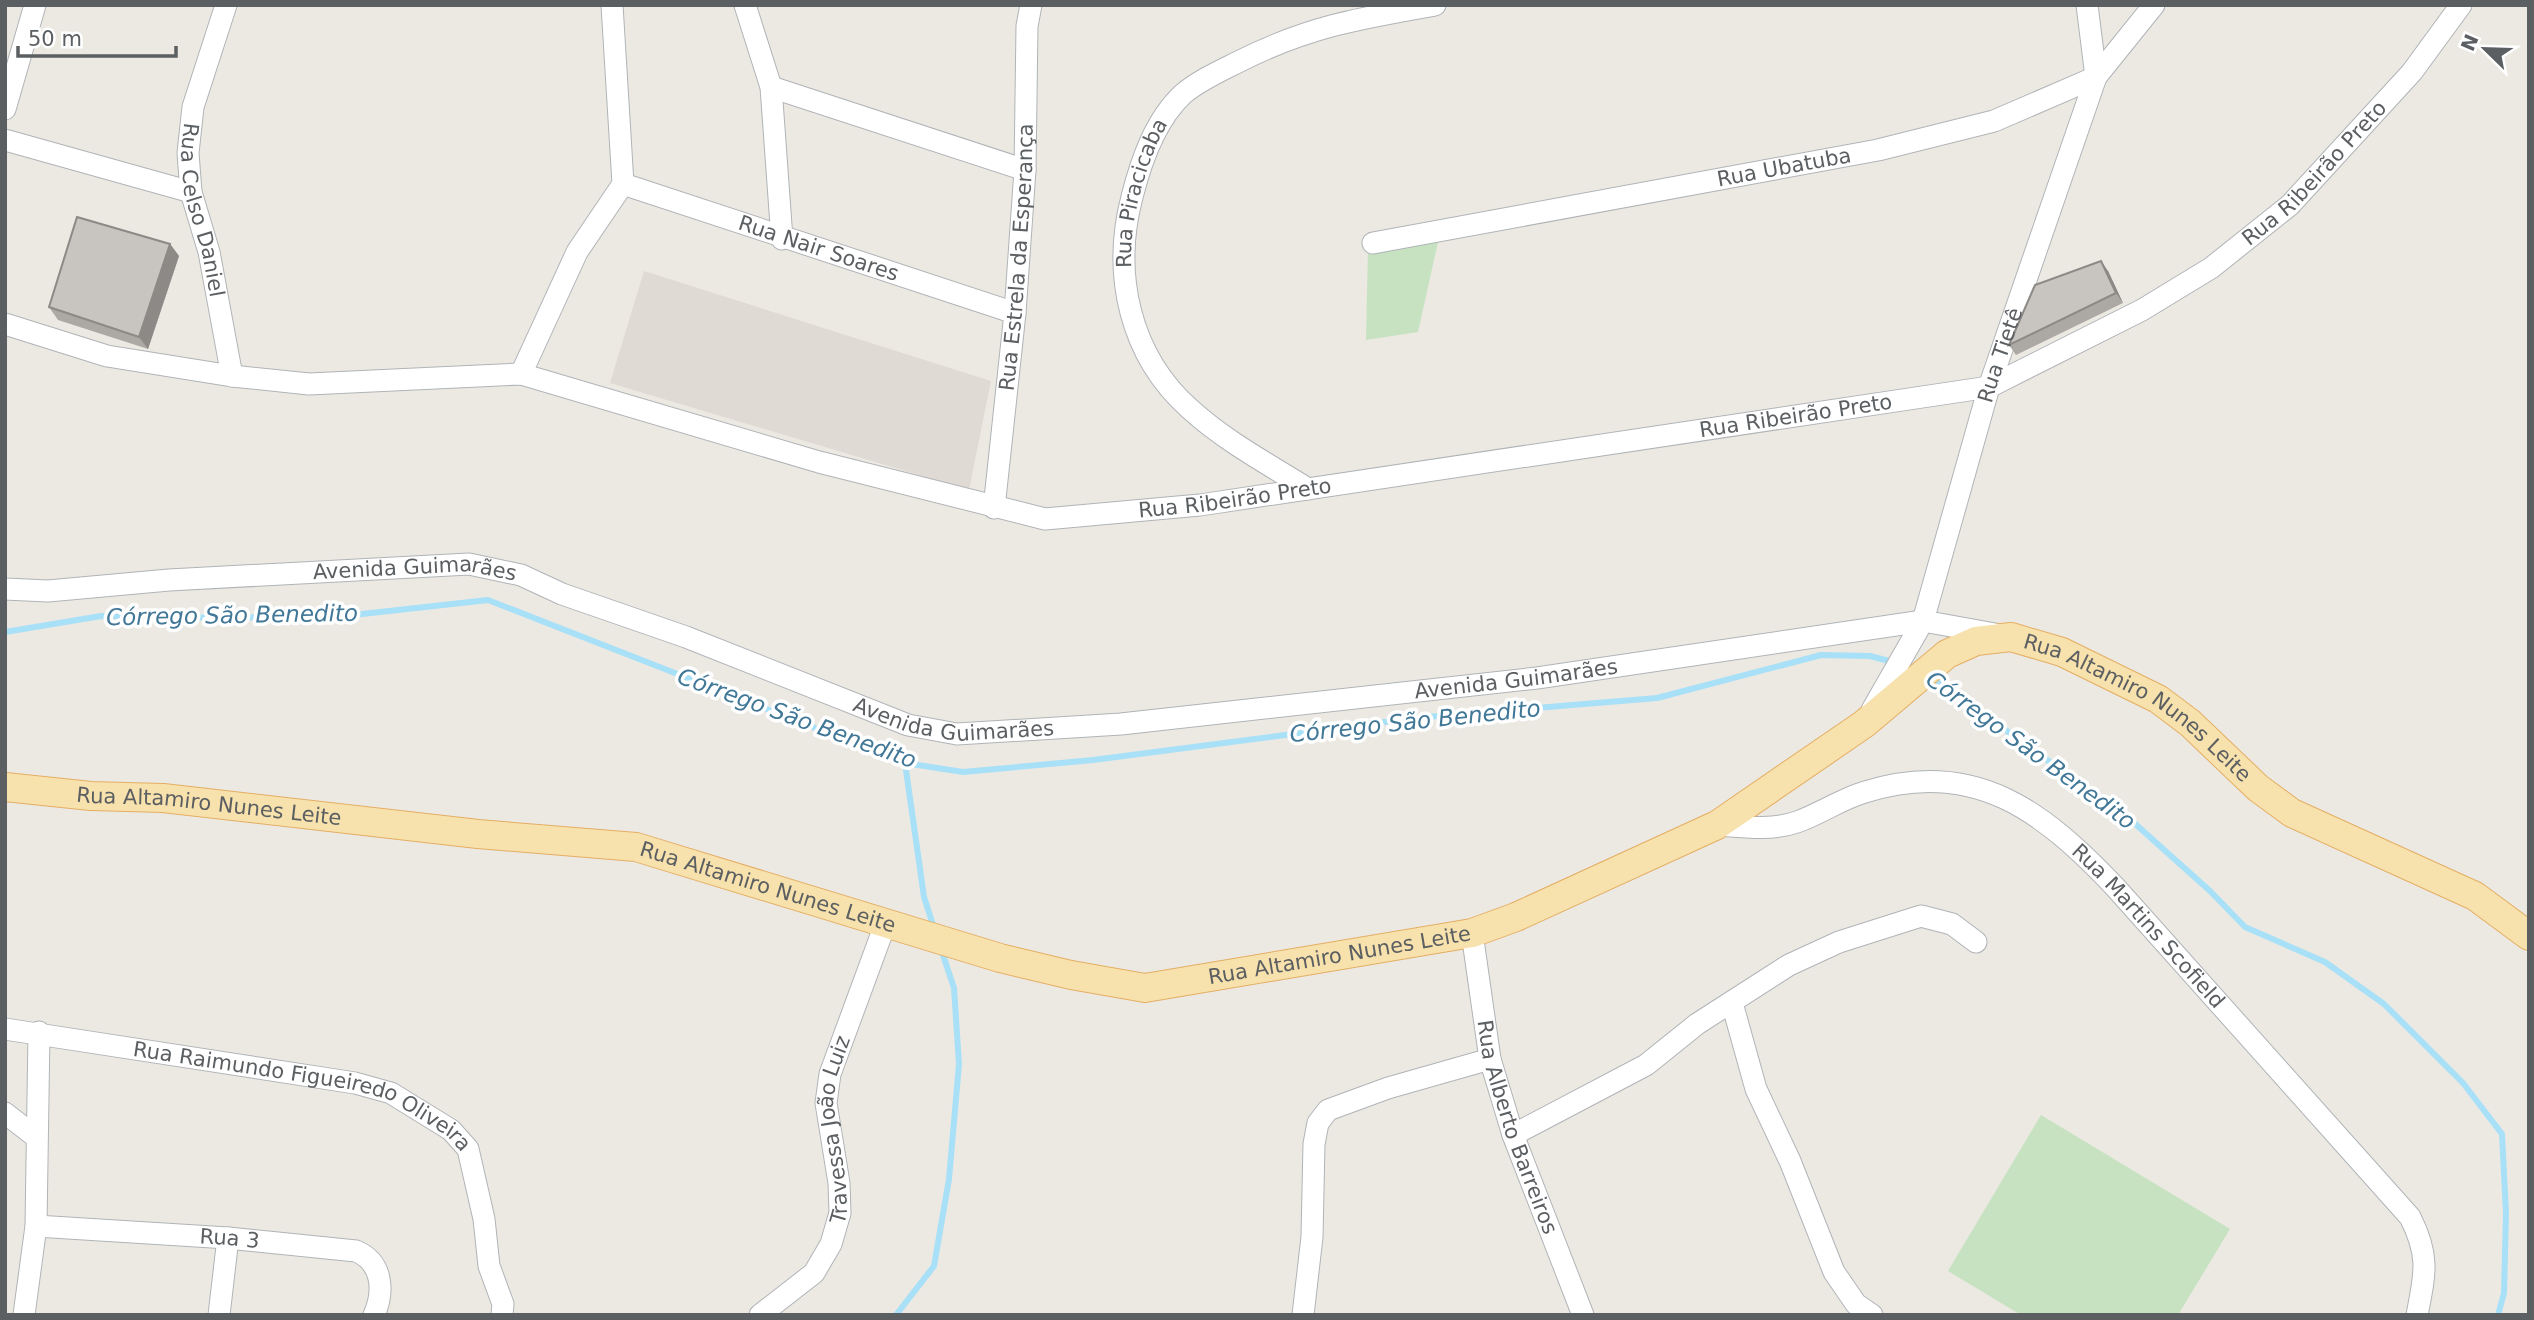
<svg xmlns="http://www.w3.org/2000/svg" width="2534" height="1320" font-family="'DejaVu Sans',sans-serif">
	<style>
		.education { fill: #dfdad4 }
		.green { fill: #c6e2c1 }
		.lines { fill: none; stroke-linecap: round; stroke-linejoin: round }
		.stream { stroke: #a8e0f7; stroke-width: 6 }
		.minor-casing { stroke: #b0b4b7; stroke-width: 23 }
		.major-casing { stroke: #e4ae64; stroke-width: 30 }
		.minor { stroke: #fff; stroke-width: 21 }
		.major { stroke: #f7e1ac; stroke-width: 28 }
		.wall { fill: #aca9a5 }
		.shaded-wall { fill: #8c8986 }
		.building { fill: #c8c4c0; stroke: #8c8986; stroke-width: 2 }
		.labels { text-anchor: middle; stroke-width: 7; stroke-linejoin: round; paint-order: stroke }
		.street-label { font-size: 21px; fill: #5b5f62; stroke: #fff }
		.water-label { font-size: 23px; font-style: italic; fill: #417797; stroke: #fff }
	</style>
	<rect width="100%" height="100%" fill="#ece9e3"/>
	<!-- education -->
	<polygon class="education" points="644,271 991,381 969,490 610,383"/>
	<!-- green -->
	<g class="green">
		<polygon points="1440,233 1418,332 1366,340 1368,248"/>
		<polygon points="2041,1115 2230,1229 2178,1315 2021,1315 1948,1271"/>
	</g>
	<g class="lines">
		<!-- stream -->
		<g class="stream">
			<polyline points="5,632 101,616 232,618 362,614 488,600 905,763 963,772 1093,760 1415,718 1657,698 1821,655 1870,656 1893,662"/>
			<polyline points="1932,677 2132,821 2210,891 2245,927 2325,962 2384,1004 2463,1083 2502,1134 2506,1213 2504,1293 2498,1315"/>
			<polyline points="905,763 924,897 934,928"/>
			<polyline points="896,1315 934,1266 949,1179 959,1064 954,988 941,949"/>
		</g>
		<!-- minor casing -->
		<g class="minor-casing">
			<g id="minor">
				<path id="s1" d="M226,5L193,107L188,153L191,192L209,252L232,376"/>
				<polyline points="745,5 771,87 782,239"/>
				<polyline points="771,87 1025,170"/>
				<polyline points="5,109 35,5"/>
				<polyline points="5,140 191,192"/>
				<path id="s2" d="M623,184L1015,313"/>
				<path id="s3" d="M1373,243L1878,150L1994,121L2096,77L2154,5"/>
				<path id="s4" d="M5,324L107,356L232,376L309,384L521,374L819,462L1045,519L1200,505L1989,387L2142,310L2211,268L2290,205L2412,72L2461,5"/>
				<polyline points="521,374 577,252 623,184 612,5"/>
				<path id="s5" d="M1308,489C1268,464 1225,441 1190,409C1129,355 1112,273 1132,197C1141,161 1155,120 1183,94C1198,81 1220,71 1238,62C1307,27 1360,18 1435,5"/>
				<path id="s6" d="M994,508L1015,313L1025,170L1027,26L1031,5"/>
				<path id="s7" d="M5,589L48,591L169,580L469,564L521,575L562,594L686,637L908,725L957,734L1121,724L1537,678L1923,621"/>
				<path id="s8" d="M1995,634L1923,621L1989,387L2096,77L2087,5"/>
				<polyline points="1872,710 1923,621"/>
				<path id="s9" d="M1717,825C1744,827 1771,831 1797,822C1820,814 1841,799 1865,792C1975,757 2044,812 2116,888L2410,1217C2430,1256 2425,1274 2417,1315"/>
				<path id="s10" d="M1472,933L1490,1059L1513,1135L1583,1315"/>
				<polyline points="1732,1003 1756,1089 1790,1161 1834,1272 1856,1304 1872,1315"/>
				<path id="s11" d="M5,1029L355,1083L391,1093L451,1130L468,1149L484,1219L489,1266L503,1304L502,1315"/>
				<polyline points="5,1113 36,1137"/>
				<polyline points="1513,1135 1646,1065 1697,1024 1789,965 1839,942 1921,916 1952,924 1976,942"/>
				<path id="s12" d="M36,1226L228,1238L356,1251C382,1262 385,1290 374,1315"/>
				<polyline points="24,1315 36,1226 39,1032"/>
				<polyline points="219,1315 228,1238"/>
				<path id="s13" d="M760,1315L814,1273L831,1244L840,1213L839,1183L826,1103L830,1074L886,922"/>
				<polyline points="1303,1315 1312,1237 1314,1144 1318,1123 1328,1110 1388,1088 1490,1059"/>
			</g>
		</g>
		<!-- major casing -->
		<g class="major-casing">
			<g id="major">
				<path id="s14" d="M5,787L91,796L163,798L478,834L636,847L1000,958L1071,975L1145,988L1472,933L1516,917L1717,825L1864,724L1947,654L1976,641L2011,637L2062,652L2158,699L2190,723L2258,788L2292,813L2475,896L2529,936"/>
			</g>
		</g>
		<!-- minor -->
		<use href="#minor" class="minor"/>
		<!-- major -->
		<use href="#major" class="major"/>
	</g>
	<!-- wall -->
	<g class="wall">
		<polygon points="170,244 179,256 148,349 58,320 49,307"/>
		<polygon points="2108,271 2123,303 2016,355 2009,345"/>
	</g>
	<!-- shaded-wall -->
	<g class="shaded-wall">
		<polygon points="170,244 179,256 148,349 139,337"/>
		<polygon points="2101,261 2108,271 2123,303 2116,293"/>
	</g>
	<!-- building -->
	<g class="building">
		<polygon points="77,217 170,244 139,337 49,307"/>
		<polygon points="2101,261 2116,293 2009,345 2035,285"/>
	</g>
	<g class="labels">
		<!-- street labels -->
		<g class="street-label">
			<text dy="7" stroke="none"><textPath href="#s3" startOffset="418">Rua Ubatuba</textPath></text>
			<text dy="7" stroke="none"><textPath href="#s4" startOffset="2413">Rua Ribeirão Preto</textPath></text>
			<text dy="7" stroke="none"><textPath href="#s5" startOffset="380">Rua Piracicaba</textPath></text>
			<text dy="7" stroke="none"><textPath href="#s1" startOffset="212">Rua Celso Daniel</textPath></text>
			<text dy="7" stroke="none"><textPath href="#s2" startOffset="206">Rua Nair Soares</textPath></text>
			<text dy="7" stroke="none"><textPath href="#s6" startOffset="252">Rua Estrela da Esperança</textPath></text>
			<text dy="7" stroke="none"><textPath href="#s8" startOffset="350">Rua Tietê</textPath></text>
			<text dy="7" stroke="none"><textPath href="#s4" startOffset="1825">Rua Ribeirão Preto</textPath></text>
			<text dy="7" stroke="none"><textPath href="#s4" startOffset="1258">Rua Ribeirão Preto</textPath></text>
			<text dy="7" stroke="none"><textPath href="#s7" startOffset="411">Avenida Guimarães</textPath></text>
			<text dy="7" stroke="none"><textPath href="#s7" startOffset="1545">Avenida Guimarães</textPath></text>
			<text dy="7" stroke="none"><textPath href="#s14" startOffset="2263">Rua Altamiro Nunes Leite</textPath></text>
			<text dy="7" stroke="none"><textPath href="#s7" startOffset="978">Avenida Guimarães</textPath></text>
			<text dy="7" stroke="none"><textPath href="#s14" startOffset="205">Rua Altamiro Nunes Leite</textPath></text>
			<text dy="7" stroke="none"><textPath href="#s14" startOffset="772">Rua Altamiro Nunes Leite</textPath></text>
			<text dy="7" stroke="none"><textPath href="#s9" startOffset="492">Rua Martins Scofield</textPath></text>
			<text dy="7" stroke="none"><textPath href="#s14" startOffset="1360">Rua Altamiro Nunes Leite</textPath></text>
			<text dy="7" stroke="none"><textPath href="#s11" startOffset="308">Rua Raimundo Figueiredo Oliveira</textPath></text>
			<text dy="7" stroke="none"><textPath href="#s10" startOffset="200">Rua Alberto Barreiros</textPath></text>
			<text dy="7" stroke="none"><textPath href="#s13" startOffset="219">Travessa João Luiz</textPath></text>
			<text dy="7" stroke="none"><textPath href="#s12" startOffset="194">Rua 3</textPath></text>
		</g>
		<!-- water labels -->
		<g class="water-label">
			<text transform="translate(232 615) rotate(-1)" y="8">Córrego São Benedito</text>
			<text transform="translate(797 718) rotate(20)" y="8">Córrego São Benedito</text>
			<text transform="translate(1415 721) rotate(-6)" y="8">Córrego São Benedito</text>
			<text transform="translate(2031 750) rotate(36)" y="8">Córrego São Benedito</text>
		</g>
	</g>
	<!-- border -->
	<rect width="2534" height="1320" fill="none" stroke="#5b5f62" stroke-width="14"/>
	<!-- north arrow -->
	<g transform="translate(2485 49) rotate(293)" stroke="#ffffff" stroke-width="5" paint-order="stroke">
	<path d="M0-5L12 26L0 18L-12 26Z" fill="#5b5f62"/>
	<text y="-10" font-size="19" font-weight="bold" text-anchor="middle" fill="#5b5f62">N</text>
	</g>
	<!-- scale -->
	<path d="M18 46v10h158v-10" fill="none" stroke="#5b5f62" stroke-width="3.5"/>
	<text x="28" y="46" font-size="21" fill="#5b5f62" stroke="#ffffff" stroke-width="5" paint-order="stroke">50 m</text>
</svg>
